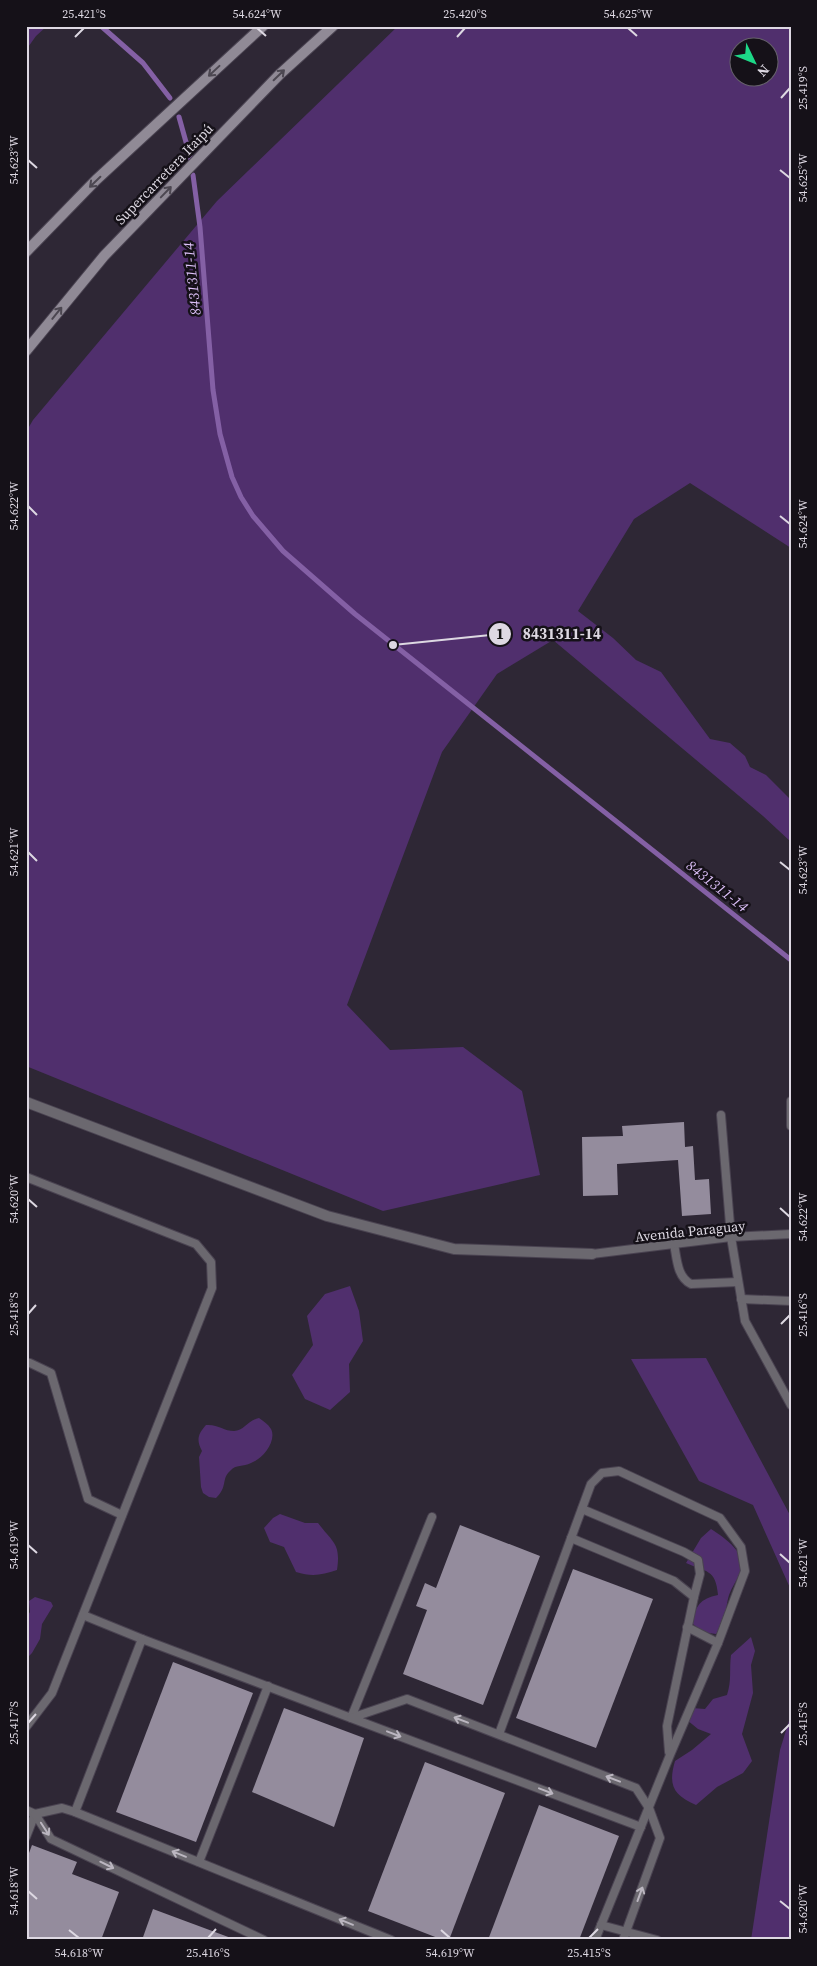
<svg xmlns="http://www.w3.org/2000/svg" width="817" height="1966" font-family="'Source Serif 4',serif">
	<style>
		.green { fill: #502f6d; fill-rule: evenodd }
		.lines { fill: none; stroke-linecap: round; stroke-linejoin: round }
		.stream { stroke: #8460a5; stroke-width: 5 }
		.building { fill: #948c9d }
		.lane-casing { stroke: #4a4351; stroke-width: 10 }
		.street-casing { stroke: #4a4351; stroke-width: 12 }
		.secondary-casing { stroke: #4a4351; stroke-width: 12 }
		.lane { stroke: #6b686f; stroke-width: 8 }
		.street { stroke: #6b686f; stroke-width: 10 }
		.secondary { stroke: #908a96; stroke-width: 10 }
		.oneway { stroke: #4c4751 }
		.oneway2 { stroke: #bbb6c0 }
		.ticks { fill: none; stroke: #ddd8e2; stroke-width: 2 }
		.labels { text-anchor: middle; stroke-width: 5; stroke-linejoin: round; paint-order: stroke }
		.street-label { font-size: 14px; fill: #ddd8e2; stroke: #151118 }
		.water-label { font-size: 15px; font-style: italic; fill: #ddc0f9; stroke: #151118 }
		.leader { fill: none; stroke: #ddd8e2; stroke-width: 2 }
		.callout-dot { fill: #ddd8e2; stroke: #151118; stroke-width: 2 }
		.mark-label { font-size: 15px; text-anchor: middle; font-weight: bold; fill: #111 }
		.callout-label { font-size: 15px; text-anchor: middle; font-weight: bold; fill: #ddd8e2; stroke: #151118; stroke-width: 5; stroke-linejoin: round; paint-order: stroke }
		.neatline { fill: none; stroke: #ddd8e2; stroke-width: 2 }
		.ticks-label { font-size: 12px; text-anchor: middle; fill: #ddd8e2 }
	</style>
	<rect width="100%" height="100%" fill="#2e2735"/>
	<!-- green -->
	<g class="green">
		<polygon points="26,26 47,26 36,36 26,50"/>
		<path d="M398,26H791V548L690,483L634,519L578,611L613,638L636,660L661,672L710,739L730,743L745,756L750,767L766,775L791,800V842L763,816L553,640L497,674L442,752L347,1005L390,1050L463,1047L522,1091L540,1175L383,1211L26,1066V432L33,420L217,201ZM740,48H770V78H740Z"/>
		<polygon points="350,1286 359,1311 363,1341 349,1364 350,1392 330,1410 305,1399 292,1375 313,1345 307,1316 325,1294"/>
		<polygon points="706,1358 791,1517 791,1590 753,1505 699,1481 631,1359"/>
		<path d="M259,1418C263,1421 268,1424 271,1429C277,1441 263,1459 251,1463C243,1467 236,1464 230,1471C221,1479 228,1487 216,1498L209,1497L203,1493L201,1487L199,1457L202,1451C196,1440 198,1434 206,1425C218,1424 224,1431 234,1431C244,1431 248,1420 259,1418Z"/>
		<path d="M280,1514L305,1523H318C333,1543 341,1543 337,1570C322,1575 312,1577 296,1572L284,1547L270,1542L264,1528L273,1518Z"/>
		<path d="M711,1529C725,1538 749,1554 740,1574C736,1581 732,1587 729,1595C724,1612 729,1618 716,1634L702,1632L692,1623C696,1605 700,1599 718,1595C716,1569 706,1572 686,1563L701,1538Z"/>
		<polygon points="35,1597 51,1602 53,1606 42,1624 40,1639 32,1653 26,1659 26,1613 28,1615 30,1612 29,1601"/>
		<path d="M751,1637L755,1651L751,1665L753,1693L742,1734L752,1761L743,1773L717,1787L696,1805C673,1795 668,1785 675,1761L692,1750L711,1734L698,1729L687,1720L692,1708L705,1709L713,1699L727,1695C732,1680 729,1670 731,1655Z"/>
		<polygon points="791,1714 791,1940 751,1940 780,1750"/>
	</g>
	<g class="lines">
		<!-- stream -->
		<g class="stream">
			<polyline points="101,26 143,63 170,98"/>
			<polyline points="179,117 191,160"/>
			<polyline points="193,175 200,227 213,390 220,434 232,477 241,497 253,516 283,551 355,614 791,960"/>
		</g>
	</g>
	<!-- building -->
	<g class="building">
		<polygon points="684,1122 685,1147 693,1146 695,1180 709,1179 711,1214 682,1216 678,1160 617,1164 618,1195 583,1196 582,1137 623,1136 622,1126"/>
		<polygon points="460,1525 540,1556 483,1705 403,1674 427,1610 416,1606 425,1583 436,1588"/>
		<polygon points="573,1569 653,1599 596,1748 516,1718"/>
		<polygon points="173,1662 253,1693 196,1842 116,1812"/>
		<polygon points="284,1708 364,1738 334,1827 252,1792"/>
		<polygon points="425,1762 505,1793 449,1940 443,1940 368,1911"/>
		<polygon points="539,1805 619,1836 579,1940 488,1940"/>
		<polygon points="32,1845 77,1862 72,1874 119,1892 101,1940 26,1940 26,1861"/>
		<polygon points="153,1909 231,1938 231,1940 142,1940"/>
	</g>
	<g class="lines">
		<!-- lane casing -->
		<g class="lane-casing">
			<g id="lane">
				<polyline points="791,1101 791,1126"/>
				<polyline points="721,1115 731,1237 745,1321 791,1405"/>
				<polyline points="26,1177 196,1244 211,1262 212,1288 52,1693 26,1727"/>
				<path d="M674,1244C677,1259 677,1277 691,1284L738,1282"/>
				<polyline points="592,1254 731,1237 791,1234"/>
				<polyline points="741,1299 791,1301"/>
				<polyline points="30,1363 51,1373 88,1499 122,1515"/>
				<polyline points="582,1509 684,1552 698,1560 700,1574 694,1597"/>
				<polyline points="571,1538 674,1581 694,1597 667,1726 669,1752"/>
				<polyline points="83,1615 142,1639"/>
				<polyline points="687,1627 718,1643"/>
				<polyline points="499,1734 591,1484 602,1473 619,1471 720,1518 741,1547 745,1571 718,1643 670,1755 595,1940"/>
				<polyline points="26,1810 35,1814 26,1837"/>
				<polyline points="75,1812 142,1639 351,1718 432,1517"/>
				<polyline points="199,1862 268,1686"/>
				<polyline points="601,1925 657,1940"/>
				<polyline points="264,1940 51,1839 35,1814 62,1808 75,1812 391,1940"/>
				<polyline points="623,1940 660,1838 649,1808 636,1788 407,1699 351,1718 641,1827"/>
			</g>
		</g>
		<!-- street casing -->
		<g class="street-casing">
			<polyline id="street" points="26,1102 327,1216 454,1249 592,1254"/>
		</g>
		<!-- secondary casing -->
		<g class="secondary-casing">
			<g id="secondary">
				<polyline points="26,252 96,180 263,26"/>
				<polyline points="26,351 104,256 280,74 333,26"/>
			</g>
		</g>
		<!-- lane -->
		<use href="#lane" class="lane"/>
		<!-- street -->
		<use href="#street" class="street"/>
		<!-- secondary -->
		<use href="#secondary" class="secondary"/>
	</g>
	<!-- one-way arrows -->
	<defs><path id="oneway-shaft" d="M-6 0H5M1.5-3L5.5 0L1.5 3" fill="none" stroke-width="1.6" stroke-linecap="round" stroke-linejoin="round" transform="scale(1.25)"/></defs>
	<g class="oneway">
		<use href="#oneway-shaft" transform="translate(214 71) rotate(137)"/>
		<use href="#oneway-shaft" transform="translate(279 75) rotate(-44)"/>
		<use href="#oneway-shaft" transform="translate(95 182) rotate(136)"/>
		<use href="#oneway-shaft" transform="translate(166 192) rotate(-46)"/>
		<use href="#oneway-shaft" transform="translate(57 313) rotate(-51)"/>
	</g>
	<g class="oneway2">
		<use href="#oneway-shaft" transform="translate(461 1720) rotate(-159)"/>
		<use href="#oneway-shaft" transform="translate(394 1734) rotate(21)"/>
		<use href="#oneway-shaft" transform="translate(613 1779) rotate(-159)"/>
		<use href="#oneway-shaft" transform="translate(546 1791) rotate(21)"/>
		<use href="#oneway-shaft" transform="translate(45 1829) rotate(57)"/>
		<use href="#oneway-shaft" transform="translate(179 1854) rotate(-158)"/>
		<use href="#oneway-shaft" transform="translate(107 1865) rotate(26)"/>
		<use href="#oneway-shaft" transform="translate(640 1894) rotate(-70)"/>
		<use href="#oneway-shaft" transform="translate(346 1922) rotate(-158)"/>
	</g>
	<!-- ticks -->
	<path class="ticks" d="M257,28L266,36M628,28L637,36M75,37L84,28M457,37L465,28M781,98L790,88M28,160L37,168M780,170L790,178M28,506L37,515M780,516L790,524M28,852L37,861M780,862L790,870M28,1199L37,1207M780,1208L790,1217M28,1314L36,1305M781,1324L790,1315M28,1545L37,1553M780,1554L790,1563M28,1723L36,1714M781,1733L790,1724M28,1891L37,1899M780,1901L790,1909M69,1930L79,1938M441,1930L450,1938M208,1938L216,1929M589,1938L598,1929"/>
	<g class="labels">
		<!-- street labels -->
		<g class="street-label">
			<text transform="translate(164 174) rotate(-46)" y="5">Supercarretera Itaipú</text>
			<text transform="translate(690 1231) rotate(-6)" y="5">Avenida Paraguay</text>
		</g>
		<!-- water labels -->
		<g class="water-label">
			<text transform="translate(192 279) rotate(-96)" y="5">8431311-14</text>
			<text transform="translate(717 886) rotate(38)" y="5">8431311-14</text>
		</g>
	</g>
	<!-- callouts -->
	<path class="leader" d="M393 645L500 634"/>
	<g class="callout-dot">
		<circle cx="393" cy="645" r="5"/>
		<circle cx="500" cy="634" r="12"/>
	</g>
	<g class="mark-label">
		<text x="500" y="639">1</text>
	</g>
	<g class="callout-label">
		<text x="562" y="639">8431311-14</text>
	</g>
	<!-- border -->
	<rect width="817" height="1966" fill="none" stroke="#151118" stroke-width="55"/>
	<!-- north arrow -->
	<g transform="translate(754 62) rotate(133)"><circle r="24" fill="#151118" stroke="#656169"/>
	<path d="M0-4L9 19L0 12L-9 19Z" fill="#1dd988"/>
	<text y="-8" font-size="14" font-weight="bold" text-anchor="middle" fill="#ddd8e2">N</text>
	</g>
	<rect x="28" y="28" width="762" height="1910" class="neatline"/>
	<g class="ticks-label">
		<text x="84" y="18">25.421°S</text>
		<text x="257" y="18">54.624°W</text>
		<text x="465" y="18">25.420°S</text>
		<text x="628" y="18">54.625°W</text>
		<text transform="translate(803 88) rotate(-90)" y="4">25.419°S</text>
		<text transform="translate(14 160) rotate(-90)" y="4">54.623°W</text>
		<text transform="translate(803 178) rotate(-90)" y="4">54.625°W</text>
		<text transform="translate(14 506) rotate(-90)" y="4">54.622°W</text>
		<text transform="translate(803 524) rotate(-90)" y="4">54.624°W</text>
		<text transform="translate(14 852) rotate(-90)" y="4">54.621°W</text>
		<text transform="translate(803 870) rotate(-90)" y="4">54.623°W</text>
		<text transform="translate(14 1199) rotate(-90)" y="4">54.620°W</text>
		<text transform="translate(803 1217) rotate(-90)" y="4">54.622°W</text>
		<text transform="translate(14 1314) rotate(-90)" y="4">25.418°S</text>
		<text transform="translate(803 1315) rotate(-90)" y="4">25.416°S</text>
		<text transform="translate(14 1545) rotate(-90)" y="4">54.619°W</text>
		<text transform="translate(803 1563) rotate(-90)" y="4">54.621°W</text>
		<text transform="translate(14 1723) rotate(-90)" y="4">25.417°S</text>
		<text transform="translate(803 1724) rotate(-90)" y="4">25.415°S</text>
		<text transform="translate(14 1891) rotate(-90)" y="4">54.618°W</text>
		<text transform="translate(803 1909) rotate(-90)" y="4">54.620°W</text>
		<text x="79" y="1957">54.618°W</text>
		<text x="208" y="1957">25.416°S</text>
		<text x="450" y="1957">54.619°W</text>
		<text x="589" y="1957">25.415°S</text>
	</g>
</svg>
